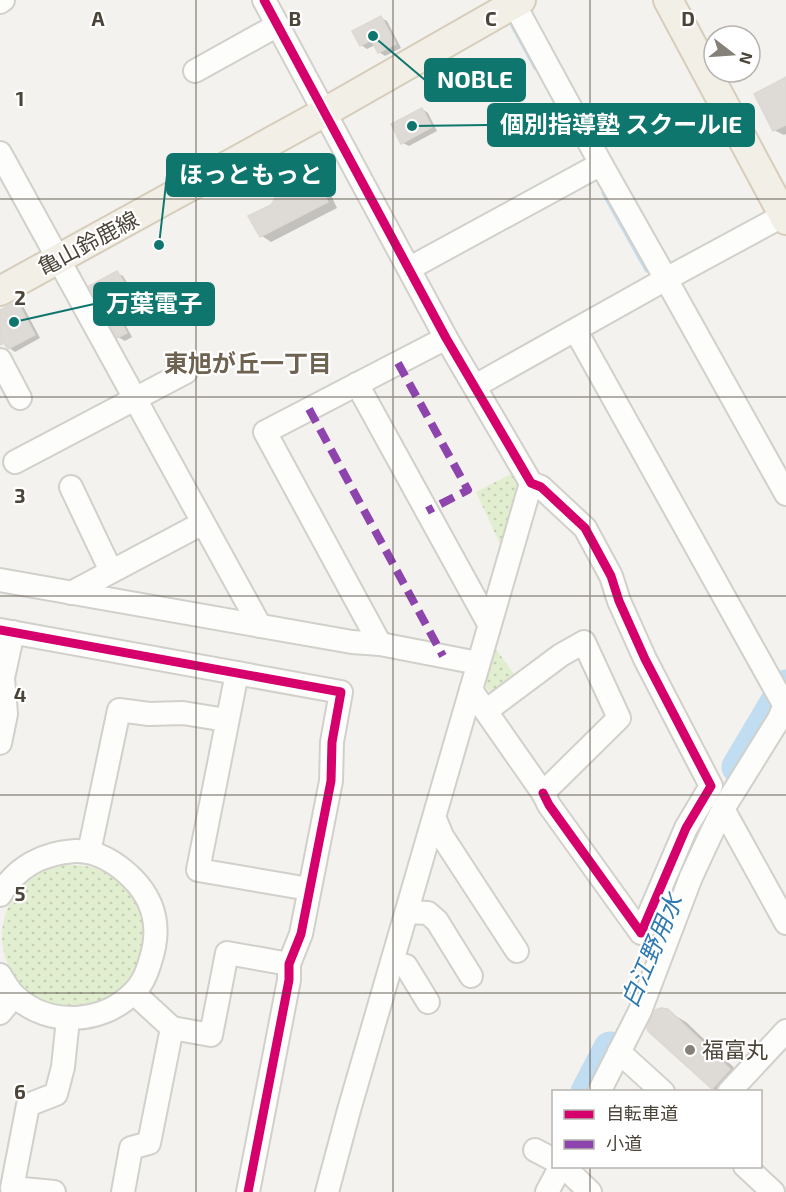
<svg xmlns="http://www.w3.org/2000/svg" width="786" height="1192" font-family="'Exo 2','Noto Sans JP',sans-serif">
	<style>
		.grass { fill: url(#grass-dots) }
		.shadow { fill: #0003 }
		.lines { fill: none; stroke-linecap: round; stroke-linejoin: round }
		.stream { stroke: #c0ddf1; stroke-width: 5 }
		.river { stroke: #c0ddf1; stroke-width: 33 }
		.building { fill: #dedbd6; stroke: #dcd9d4; stroke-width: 1.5 }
		.minor-casing { stroke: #d2d0cb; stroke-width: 26 }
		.major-casing { stroke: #d6cebb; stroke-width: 32 }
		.minor { stroke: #fdfdfc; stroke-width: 22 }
		.major { stroke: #f2efe6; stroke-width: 28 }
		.quiet { stroke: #8e44ad; stroke-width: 8; stroke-dasharray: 15 8; stroke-linecap: butt }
		.cycleway-casing { stroke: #fff; stroke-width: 13 }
		.cycleway { stroke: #d6006c; stroke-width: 9 }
		.grid { fill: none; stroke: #4b4439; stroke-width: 1.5; stroke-opacity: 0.55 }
		.poi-dot { fill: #868178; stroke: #fff; stroke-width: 2 }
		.labels { text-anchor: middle; stroke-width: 4.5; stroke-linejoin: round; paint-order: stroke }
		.street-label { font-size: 22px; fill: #4b4439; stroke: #fff }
		.poi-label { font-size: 22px; fill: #4b4439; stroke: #fff; text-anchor: start }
		.neighbourhood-label { font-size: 24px; font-weight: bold; fill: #6e6250; stroke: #fff }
		.water-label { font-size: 24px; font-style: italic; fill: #2e7ab2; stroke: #fff }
		.grid-label { font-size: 20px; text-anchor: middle; font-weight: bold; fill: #4b4439; stroke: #fff; stroke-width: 4.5; stroke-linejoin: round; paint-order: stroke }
		.leader { fill: none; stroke: #0f766e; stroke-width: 2 }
		.callout-dot { fill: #0f766e; stroke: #fff; stroke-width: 2 }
		.callout { fill: #0f766e; stroke: #0f766e; stroke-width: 2 }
		.callout-label { font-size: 24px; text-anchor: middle; font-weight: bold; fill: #fff }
	</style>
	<defs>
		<pattern id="grass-dots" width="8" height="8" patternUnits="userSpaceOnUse" patternTransform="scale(1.5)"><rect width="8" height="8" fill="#e1eecf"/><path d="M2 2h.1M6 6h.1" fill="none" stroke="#c3cdb2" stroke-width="1.8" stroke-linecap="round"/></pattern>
	</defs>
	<rect width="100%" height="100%" fill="#f4f2ee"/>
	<!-- grass -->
	<g class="grass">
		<polygon points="511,474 519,488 500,544 476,492"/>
		<polygon points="495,648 517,678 494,696 482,683"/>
		<circle cx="73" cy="936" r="71"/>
	</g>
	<!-- shadow -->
	<g class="shadow">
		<polygon points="381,18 387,21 401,48 385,56 379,52 375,45 367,49 361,45"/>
		<polygon points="786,79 786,134 784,135 774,130"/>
		<polygon points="422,109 428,113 437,131 409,146 403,143"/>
		<polygon points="313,171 322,176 337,208 271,242 262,236 272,206 307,184"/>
		<polygon points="117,273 123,276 137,299 131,302 134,307 120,315 132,337 125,341 118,337 91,287"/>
		<polygon points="17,302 23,306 40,338 15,352 2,343 0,340 0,312"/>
		<polygon points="667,1011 686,1022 748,1081 719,1092 712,1088"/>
	</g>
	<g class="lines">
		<!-- stream -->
		<g class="stream">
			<polyline points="512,24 536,68"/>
			<polyline points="604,193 647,270"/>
		</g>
		<!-- river -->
		<g class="river">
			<polyline points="738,767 786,686"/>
			<polyline points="587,1092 610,1048"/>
		</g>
	</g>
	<!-- building -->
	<g class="building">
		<polygon points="381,16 396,44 378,53 371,40 360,46 352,31"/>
		<polygon points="786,77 786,125 773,131 754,94"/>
		<polygon points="422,108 432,127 401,144 391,124"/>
		<polygon points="312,169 328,202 260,237 248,216 271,205 275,198 305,183"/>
		<polygon points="117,271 132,295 126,298 129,303 115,311 127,333 117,338 89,286"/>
		<polygon points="17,301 35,335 8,349 4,343 0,345 0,310"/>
		<polygon points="661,1008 668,1009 730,1069 712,1089 648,1031 647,1027 655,1010"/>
	</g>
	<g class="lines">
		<!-- minor casing -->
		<g class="minor-casing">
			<g id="minor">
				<polyline points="264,0 446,338 531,483 541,487 585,528 611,576 619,601 645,659 711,786 686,828 641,933 549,805 543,793"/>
				<polyline points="0,2 3,0"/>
				<polyline points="195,71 278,25"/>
				<polyline points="0,153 260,626"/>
				<polyline points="786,214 666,279 786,494"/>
				<polyline points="410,268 601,164"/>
				<polyline points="576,331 786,708"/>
				<polyline points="0,360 20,398"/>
				<polyline points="357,384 489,624"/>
				<polyline points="475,386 666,279 601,164 512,0"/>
				<polyline points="15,462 186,372"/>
				<polyline points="71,487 111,571"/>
				<polyline points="0,580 352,642 380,644 478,663"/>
				<polyline points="71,593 203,523"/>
				<polyline points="0,630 341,692 332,742 331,781 301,934 289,964 289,980 248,1192"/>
				<polyline points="380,644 265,432 446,338"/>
				<polyline points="237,673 198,870 309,889"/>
				<polyline points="471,690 543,793 619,718 584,642 561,655 486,711"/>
				<polyline points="0,743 6,714 3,678 13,632"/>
				<polyline points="723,809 786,923"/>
				<polyline points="435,819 442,836 517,951"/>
				<polyline points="89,852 119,710 149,714 183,713 226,720"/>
				<path d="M0,895C16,867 43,853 75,851C96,850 117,863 132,878C156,902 161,930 150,962C147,973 142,985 133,993C102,1024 49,1027 16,997C9,991 5,983 0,975"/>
				<polyline points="407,912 428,913 437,921 471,976"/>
				<polyline points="392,963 406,966 428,1002"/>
				<polyline points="0,1013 14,996"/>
				<polyline points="172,1028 211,1035 227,953 289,964"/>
				<polyline points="619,1052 663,1092"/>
				<polyline points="599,1092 640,1011 691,877 710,836 723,809 779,719 786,703"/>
				<polyline points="729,1092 786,1031"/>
				<polyline points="535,1150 554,1160"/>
				<polyline points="563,1166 590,1192"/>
				<polyline points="745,1166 773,1192"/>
				<polyline points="54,1192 12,1188 28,1105 56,1094 63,1067 68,1019"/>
				<polyline points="123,1192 131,1148 149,1143 172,1028 134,993"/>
				<polyline points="327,1192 349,1110 531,483"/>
				<polyline points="547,1192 561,1166"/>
			</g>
		</g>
		<!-- major casing -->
		<g class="major-casing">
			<g id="major">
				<polyline points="668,0 786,220"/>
				<polyline points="0,291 325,112 521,0"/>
			</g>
		</g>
		<!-- minor -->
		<use href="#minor" class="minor"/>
		<!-- major -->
		<use href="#major" class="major"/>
		<!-- quiet -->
		<g class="quiet">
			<polyline points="398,363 468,490 427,511"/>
			<polyline points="309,409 443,656"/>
			<polyline points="644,948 662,956"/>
		</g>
		<!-- cycleway casing -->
		<g class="cycleway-casing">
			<g id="cycleway">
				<polyline points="264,0 446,338 531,483 541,487 585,528 611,576 619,601 645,659 711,786 686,828 641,933 549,805 543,793"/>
				<polyline points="0,630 341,692 332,742 331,781 301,934 289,964 289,980 248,1192"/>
			</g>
		</g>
		<!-- cycleway -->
		<use href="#cycleway" class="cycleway"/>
	</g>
	<!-- grid -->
	<path class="grid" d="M196,0V1192M393,0V1192M590,0V1092M0,199H786M0,397H786M0,596H786M0,795H786M0,993H786M590,1166V1192"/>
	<!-- markers -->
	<circle class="poi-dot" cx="690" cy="1050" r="6"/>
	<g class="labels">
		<!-- street labels -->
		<g class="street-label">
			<text transform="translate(88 243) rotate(-28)" y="8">亀山鈴鹿線</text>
		</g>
		<!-- poi labels -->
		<g class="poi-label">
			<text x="702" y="1058">福富丸</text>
		</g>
		<!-- neighbourhood labels -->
		<g class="neighbourhood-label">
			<text x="248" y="372">東旭が丘一丁目</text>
		</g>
		<!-- water labels -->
		<g class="water-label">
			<text transform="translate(652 951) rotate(-67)" y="8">白江野用水</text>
		</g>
	</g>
	<g class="grid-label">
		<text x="98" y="26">A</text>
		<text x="295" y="26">B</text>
		<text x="491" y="26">C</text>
		<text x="688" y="26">D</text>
		<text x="20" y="106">1</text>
		<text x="20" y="305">2</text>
		<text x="20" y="503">3</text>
		<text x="20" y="702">4</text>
		<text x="20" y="901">5</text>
		<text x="20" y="1099">6</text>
	</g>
	<!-- callouts -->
	<path class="leader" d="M373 36L425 80M412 126L488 125M159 245L167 175M14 322L94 304"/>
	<g class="callout-dot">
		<circle cx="373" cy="36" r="6"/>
		<circle cx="412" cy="126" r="6"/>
		<circle cx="159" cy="245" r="6"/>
		<circle cx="14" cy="322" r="6"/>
	</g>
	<g class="callout">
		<rect x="425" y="59" width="100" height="42" rx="6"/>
		<rect x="488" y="104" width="266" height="42" rx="6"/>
		<rect x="167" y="154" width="168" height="42" rx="6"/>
		<rect x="94" y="283" width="120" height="42" rx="6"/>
	</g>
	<g class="callout-label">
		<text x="475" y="88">NOBLE</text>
		<text x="621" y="133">個別指導塾 スクールIE</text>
		<text x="251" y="183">ほっともっと</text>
		<text x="154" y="312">万葉電子</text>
	</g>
	<!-- legend -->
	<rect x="552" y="1090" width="210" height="78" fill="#ffffff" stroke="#b7b4b0" stroke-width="1.5"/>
	<rect x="564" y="1110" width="30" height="9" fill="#d6006c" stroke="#b7b4b0" stroke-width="1.5"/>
	<text x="606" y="1120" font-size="18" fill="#4b4439">自転車道</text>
	<rect x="564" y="1140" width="30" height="9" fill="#8e44ad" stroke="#b7b4b0" stroke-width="1.5"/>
	<text x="606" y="1150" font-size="18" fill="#4b4439">小道</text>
	<!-- north arrow -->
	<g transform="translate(732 54) rotate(107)"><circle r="28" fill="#ffffff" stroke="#b7b4b0" stroke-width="1.5"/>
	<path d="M0-4.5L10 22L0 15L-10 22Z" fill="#868178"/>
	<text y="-9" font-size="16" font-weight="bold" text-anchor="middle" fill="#4b4439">N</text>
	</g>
</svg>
